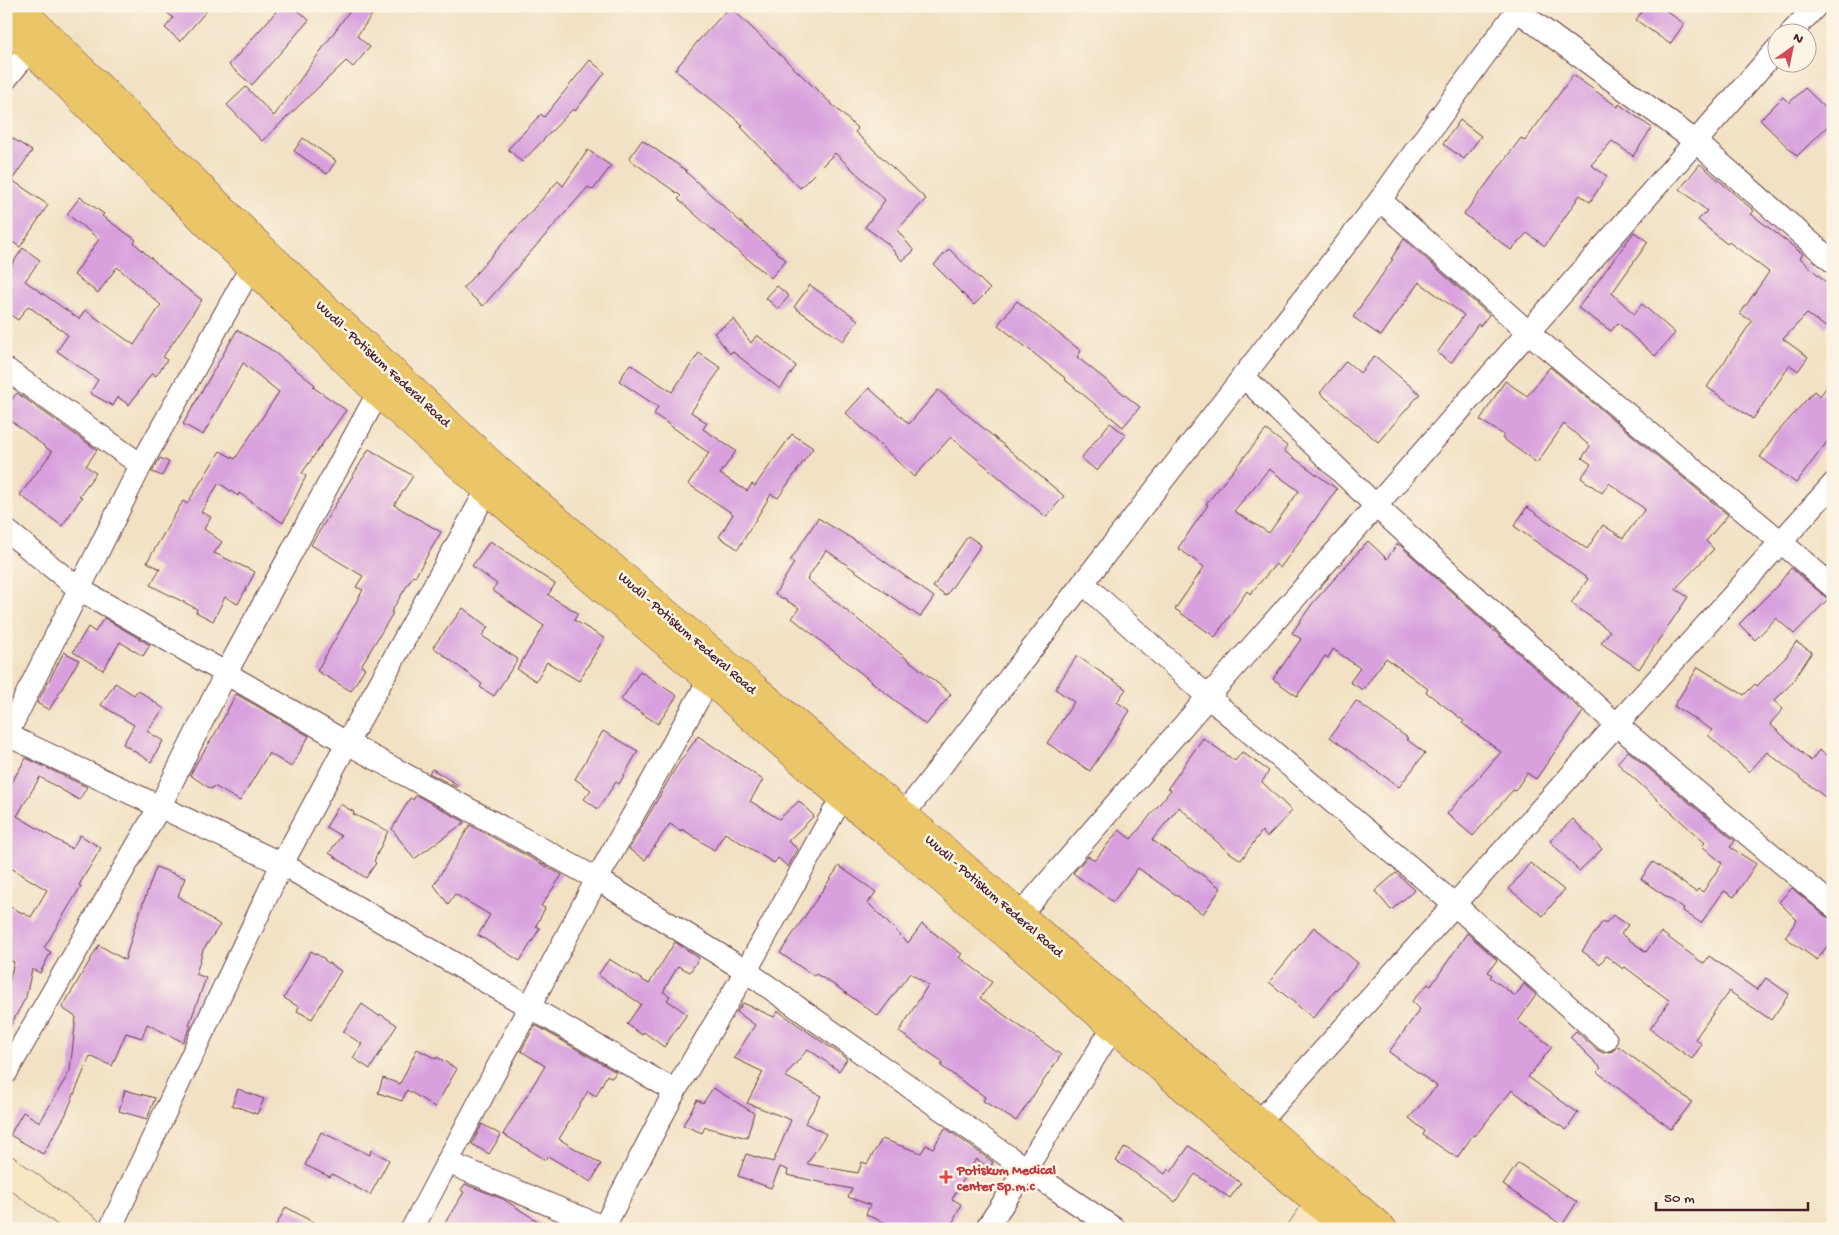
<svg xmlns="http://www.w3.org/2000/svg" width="1839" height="1235" font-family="'Gochi Hand',sans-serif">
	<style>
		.building { fill: #d8a1de; fill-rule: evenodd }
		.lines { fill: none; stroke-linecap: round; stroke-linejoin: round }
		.street-casing { stroke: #633c42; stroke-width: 24 }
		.secondary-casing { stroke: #633c42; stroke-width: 29 }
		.primary-casing { stroke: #633c42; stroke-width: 29 }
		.street { stroke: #fff; stroke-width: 22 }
		.secondary { stroke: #f7e8c3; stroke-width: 28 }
		.primary { stroke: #ebc669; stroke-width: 28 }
		.health-dot { fill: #e0444e; stroke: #fcf5e5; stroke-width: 2 }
		.labels { text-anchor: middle; stroke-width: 5; stroke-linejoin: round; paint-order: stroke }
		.street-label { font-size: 14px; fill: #4a1f2b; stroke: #fcf5e5 }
		.health-label { font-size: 14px; font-weight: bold; fill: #be3a42; stroke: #fcf5e5; text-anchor: start }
	</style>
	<rect width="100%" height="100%" fill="#fcf5e5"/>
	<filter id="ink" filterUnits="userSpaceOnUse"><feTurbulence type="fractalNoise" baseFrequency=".02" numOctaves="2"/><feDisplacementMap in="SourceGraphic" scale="10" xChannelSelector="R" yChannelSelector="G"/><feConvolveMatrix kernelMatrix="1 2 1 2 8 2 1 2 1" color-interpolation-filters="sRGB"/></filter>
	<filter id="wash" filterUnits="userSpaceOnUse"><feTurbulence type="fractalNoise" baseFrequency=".0096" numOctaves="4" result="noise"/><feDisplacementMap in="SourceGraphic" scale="20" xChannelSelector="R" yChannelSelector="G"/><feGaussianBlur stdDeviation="1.12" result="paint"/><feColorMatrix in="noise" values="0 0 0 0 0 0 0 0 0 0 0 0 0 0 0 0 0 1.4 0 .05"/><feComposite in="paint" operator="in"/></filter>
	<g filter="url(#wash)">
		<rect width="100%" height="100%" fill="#f2e1c4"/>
		<g id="blocks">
			<!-- building -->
			<g class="building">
				<polygon points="160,6 211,6 180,41 165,28 173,18"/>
				<polygon points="281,6 293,6 309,20 252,85 229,65"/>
				<polygon points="353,6 378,6 357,36 370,47 353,67 346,61 262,141 227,105 246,87 274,116"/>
				<polygon points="1646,6 1660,6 1684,24 1670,44 1636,20"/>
				<polygon points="730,7 858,129 855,132 926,199 897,230 914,251 902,261 887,243 865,227 885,200 835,153 800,188 741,127 743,125 675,70 698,41"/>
				<polygon points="590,60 605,73 575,111 573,109 522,162 508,149 541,114 544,117"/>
				<polygon points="1573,75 1618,107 1619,104 1652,128 1633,156 1612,141 1591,165 1607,176 1590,202 1580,195 1545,246 1527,233 1511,250 1464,214 1521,138 1525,141"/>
				<polygon points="1805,88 1833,115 1833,121 1797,156 1760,120 1783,97 1789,103"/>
				<polygon points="1460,120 1481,136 1464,159 1443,144"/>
				<polygon points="6,134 32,151 12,180 48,205 20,247 6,238"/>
				<polygon points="303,138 336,161 327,174 294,151"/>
				<polygon points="642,140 687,171 686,172 745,226 786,260 771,278 716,233 678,199 681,196 629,159"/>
				<polygon points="588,150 611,166 593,190 588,187 483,306 463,288 558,181 563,186"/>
				<polygon points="1700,164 1754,211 1751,214 1803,254 1800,258 1833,289 1833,318 1826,327 1807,314 1783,339 1808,357 1798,371 1790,365 1753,419 1707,387 1752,321 1740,314 1769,272 1729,242 1727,244 1698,220 1707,211 1680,189"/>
				<polygon points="80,197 104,214 102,216 136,240 134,243 178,282 202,300 163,357 167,360 156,376 152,373 129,405 118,397 113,406 90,393 98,380 57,351 68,335 28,306 18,320 6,312 6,273 23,248 40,260 25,281 79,319 85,310 134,345 161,305 117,267 98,293 74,275 99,239 67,214"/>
				<polygon points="1634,232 1648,242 1612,293 1634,314 1642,304 1675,333 1655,356 1618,323 1611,331 1578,308"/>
				<polygon points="1404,239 1489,315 1480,326 1478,324 1451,363 1437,353 1464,315 1419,282 1381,336 1353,317 1393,259 1391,259"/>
				<polygon points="949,249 990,289 974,305 934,265"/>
				<polygon points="810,285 858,320 843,341 794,307"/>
				<polygon points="777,286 789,296 778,309 766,298"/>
				<polygon points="1017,301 1081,351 1077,357 1140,407 1123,427 1064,379 1065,378 998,325"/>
				<polygon points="734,319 751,343 757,335 796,366 780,389 732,351 730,354 714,333"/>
				<polygon points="237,330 270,349 315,385 313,387 346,410 302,473 306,476 283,523 239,493 238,496 219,483 201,512 211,517 204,529 222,542 214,553 255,572 238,604 225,597 213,621 196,612 197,609 150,585 160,569 147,562 183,501 187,504 220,451 235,459 279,392 243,363 203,435 183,424"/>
				<polygon points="699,353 721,368 691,412 707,423 703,429 736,451 720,474 747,491 752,484 755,486 792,434 813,448 778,498 771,494 738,549 719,537 733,514 688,484 709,453 654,414 658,407 619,381 630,364 672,392"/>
				<polygon points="1375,356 1420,394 1378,442 1320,393 1346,361 1360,373"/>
				<polygon points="1550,367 1728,515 1706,541 1714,549 1675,589 1688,597 1639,669 1601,643 1610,631 1571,603 1588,579 1514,526 1527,507 1587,549 1603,525 1623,538 1645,509 1609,483 1602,493 1581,478 1591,464 1582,458 1590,446 1564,424 1537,463 1502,438 1504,435 1480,420 1505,381 1527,396"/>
				<polygon points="1833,379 1833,434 1796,483 1760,457 1776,434 1814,391 1820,396"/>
				<polygon points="869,388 909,424 938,390 1064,496 1046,517 951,437 914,477 846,413"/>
				<polygon points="17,393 97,450 86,466 96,473 79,496 82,497 62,526 20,495 52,452 6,417 6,406"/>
				<polygon points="1110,423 1126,435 1097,471 1081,458"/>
				<path d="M1266,430L1287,446L1284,451L1337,489L1280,568L1276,564L1250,594L1247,591L1215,637L1175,609L1204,567L1178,548L1208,505L1206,504ZM1269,469L1299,491L1269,533L1234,511Z"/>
				<polygon points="369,449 413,476 394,505 441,532 415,577 413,576 391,612 393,613 361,666 365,668 351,691 317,671 363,590 356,587 363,576 311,545"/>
				<polygon points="160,458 169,462 162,476 152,472"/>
				<polygon points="818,518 859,543 934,597 920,617 826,550 807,579 951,694 926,725 792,618 799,608 775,594 794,563 790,561"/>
				<polygon points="968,536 981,545 946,596 933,587"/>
				<polygon points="490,541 555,584 548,595 578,613 574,620 604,638 579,681 547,662 536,681 517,669 544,626 492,590 497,584 472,566"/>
				<polygon points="1368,541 1387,559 1397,544 1401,546 1583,712 1536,779 1527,773 1515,791 1513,790 1473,836 1447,814 1501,752 1462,723 1464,721 1426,692 1428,689 1386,658 1363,690 1350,682 1360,668 1333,649 1328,658 1325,656 1297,696 1273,679 1301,639 1292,633 1312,604"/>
				<polygon points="1791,568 1828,599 1794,634 1776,618 1755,640 1739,624 1777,586"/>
				<polygon points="463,608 488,627 482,636 518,659 494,696 480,687 482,684 433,647"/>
				<polygon points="104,618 150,645 143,656 120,642 103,670 73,652 88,627 95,632"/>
				<polygon points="1796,642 1812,652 1791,684 1774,701 1783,709 1770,724 1811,761 1819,750 1833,760 1833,786 1825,797 1767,752 1749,772 1708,735 1712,730 1674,706 1698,667 1744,695 1755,684 1757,686 1786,657"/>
				<polygon points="64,652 79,660 49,710 37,703"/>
				<polygon points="1077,656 1126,689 1117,702 1130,711 1090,771 1047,743 1074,702 1055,689"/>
				<polygon points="640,671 677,696 658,724 621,700"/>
				<polygon points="115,683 134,695 138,690 164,709 147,731 163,741 151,762 123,744 134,725 101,705"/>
				<polygon points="236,694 309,736 291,767 269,753 240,801 214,786 211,789 190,775 197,762 215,734"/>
				<polygon points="1356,701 1408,738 1406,739 1425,753 1399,787 1330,737"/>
				<polygon points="603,731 638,751 619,784 616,782 598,809 584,799 591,790 575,779"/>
				<polygon points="698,736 763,780 750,801 779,819 799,801 814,816 788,841 798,849 788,867 778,858 774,863 725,833 714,850 682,829 681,831 670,824 645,860 629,849 675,769"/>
				<polygon points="1203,738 1235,761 1242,752 1269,771 1262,782 1292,811 1267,837 1262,831 1241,860 1226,850 1179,807 1152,840 1221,888 1203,914 1138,868 1113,902 1073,873 1088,856 1095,860 1119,830 1131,839 1171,790 1168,788"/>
				<polygon points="1628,751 1735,841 1730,847 1756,864 1734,897 1724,891 1701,923 1683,911 1684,909 1641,879 1653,862 1696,892 1698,889 1703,892 1722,863 1702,846 1705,843 1617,763"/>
				<polygon points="26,758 87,787 79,800 40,777 17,816 72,849 80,835 101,848 79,885 81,886 44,948 51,952 40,973 32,969 26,997 6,1034 6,994 14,962 6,959 6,905 31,917 47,890 6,865 6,792"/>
				<polygon points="432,769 458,785 456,787 429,773"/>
				<polygon points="416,795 465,822 414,859 392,829 410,798 413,800"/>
				<polygon points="340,804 354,812 353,814 388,831 374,861 376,863 366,878 329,853 341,836 326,827"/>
				<polygon points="1573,819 1602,849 1579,871 1550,841"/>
				<polygon points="470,825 562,875 541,906 545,908 536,926 540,928 520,961 478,935 490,915 455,894 448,904 434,885"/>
				<polygon points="1530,863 1564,890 1543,916 1509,889"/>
				<polygon points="839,866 876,892 868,903 908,943 922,924 962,954 959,957 992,982 980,998 1061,1055 1016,1121 983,1101 985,1097 941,1066 943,1062 899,1032 928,985 910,973 878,1016 836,986 816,974 814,976 780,953"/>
				<polygon points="156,867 185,878 178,896 220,925 203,950 196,974 206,978 189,1025 191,1026 183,1042 147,1024 142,1038 126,1033 112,1066 90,1056 65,1116 43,1154 10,1135 23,1112 40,1122 70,1071 76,1017 62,1008 99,945 125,960 135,926"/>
				<polygon points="1396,873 1415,890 1391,910 1375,891"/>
				<polygon points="1792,888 1825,916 1833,919 1833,938 1817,960 1785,937 1797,920 1779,902"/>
				<polygon points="1613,915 1628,925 1621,934 1646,952 1661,932 1704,964 1709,956 1757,990 1766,978 1789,994 1771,1020 1729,991 1695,1039 1702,1044 1692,1059 1650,1029 1670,1001 1625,967 1623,969 1606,956 1600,964 1582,951 1603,921 1606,923"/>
				<polygon points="1314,927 1358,963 1313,1018 1269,982"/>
				<polygon points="1467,933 1497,960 1488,972 1492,975 1490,977 1515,996 1524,984 1536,995 1518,1021 1552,1047 1528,1077 1578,1113 1566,1130 1512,1090 1475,1136 1473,1135 1457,1158 1423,1135 1425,1131 1409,1118 1437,1086 1389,1052 1420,1009 1412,1001 1428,984 1431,986"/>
				<polygon points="675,942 699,958 690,972 678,966 663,992 670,996 667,1000 687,1014 664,1047 644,1032 642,1035 627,1024 641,1004 598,975 609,959 649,984"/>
				<polygon points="311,951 325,959 324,960 341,971 312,1019 297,1011 299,1007 284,998"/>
				<polygon points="743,1003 774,1017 778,1011 847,1059 839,1071 808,1049 785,1076 821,1096 805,1123 826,1134 807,1164 858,1173 862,1162 867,1164 882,1139 921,1153 926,1145 933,1148 945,1128 993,1162 990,1168 976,1159 952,1199 961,1204 950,1229 902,1229 866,1215 870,1205 848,1197 852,1189 787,1175 788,1170 780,1167 771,1188 738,1176 746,1154 773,1162 791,1120 747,1103 763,1072 734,1058 755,1025 737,1012"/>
				<polygon points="362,1004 379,1016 380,1014 397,1025 370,1069 353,1058 362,1044 343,1032"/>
				<polygon points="535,1025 616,1072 612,1078 607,1075 596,1096 588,1091 559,1139 601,1164 591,1182 548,1156 546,1160 503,1134 545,1066 521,1051"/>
				<polygon points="1576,1031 1597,1050 1603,1053 1613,1051 1618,1046 1692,1102 1671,1129 1597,1072 1601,1068 1570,1037"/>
				<polygon points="417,1049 436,1059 437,1057 457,1069 435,1107 407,1090 402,1101 378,1093 383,1078 400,1084"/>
				<polygon points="713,1088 754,1113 747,1138 705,1127 702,1133 683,1125 697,1100 703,1103"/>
				<polygon points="238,1089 264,1099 257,1114 232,1105"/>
				<polygon points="125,1090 155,1098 147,1119 119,1111"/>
				<polygon points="482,1124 501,1135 489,1154 472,1144"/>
				<polygon points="321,1132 370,1155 371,1150 389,1160 370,1195 332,1174 330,1177 305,1165"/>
				<polygon points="1189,1146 1241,1183 1230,1198 1195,1174 1175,1202 1131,1170 1116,1161 1125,1147 1165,1174 1168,1169 1171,1172"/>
				<polygon points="1518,1163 1577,1202 1562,1225 1503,1185"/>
				<polygon points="465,1184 503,1199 550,1229 441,1229 464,1192 461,1190"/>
				<polygon points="286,1207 325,1229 274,1229"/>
			</g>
		</g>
	</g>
	<g filter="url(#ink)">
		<use href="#blocks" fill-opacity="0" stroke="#633c42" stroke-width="1"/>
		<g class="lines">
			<!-- street casing -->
			<g class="street-casing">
				<g id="street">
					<polyline points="1517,10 1695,141 1833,262"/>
					<polyline points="1792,32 1816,6"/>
					<polyline points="6,79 30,49"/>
					<polyline points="1380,200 1528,332 1781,542 1833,587"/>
					<polyline points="6,369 141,465"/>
					<polyline points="1243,376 1376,506 1617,725 1833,906"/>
					<polyline points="6,530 79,589 347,743 597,879 746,971 1026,1169 1115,1229"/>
					<polyline points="1083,583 1208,697 1455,905 1606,1040"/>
					<polyline points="7,735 282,864 675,1091"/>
					<polyline points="6,736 141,465 251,267 262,256"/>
					<polyline points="893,828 1380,200 1517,10 1514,6"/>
					<polyline points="1019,916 1208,697 1776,50"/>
					<polyline points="6,1073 160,806 226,673 378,393"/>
					<polyline points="1260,1121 1833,484"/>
					<polyline points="447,1162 608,1229"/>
					<polyline points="604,1227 675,1091 746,971 842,797"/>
					<polyline points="110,1229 282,864 347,743 487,490"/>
					<polyline points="412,1229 597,879 709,680"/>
					<polyline points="986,1229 1026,1169 1113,1027"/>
				</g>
			</g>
			<!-- secondary casing -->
			<g class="secondary-casing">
				<g id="secondary">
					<polyline points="6,1169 87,1229"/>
					<polyline points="1302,1229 1319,1205"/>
				</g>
			</g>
			<!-- primary casing -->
			<g class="primary-casing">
				<g id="primary">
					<polyline points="18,6 266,252 496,468 903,814 1383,1229"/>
					<polyline points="6,25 378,393 487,490 709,680 842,797 889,834 1008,936 1347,1229"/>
				</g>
			</g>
			<!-- street -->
			<use href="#street" class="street"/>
			<!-- secondary -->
			<use href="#secondary" class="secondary"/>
			<!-- primary -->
			<use href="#primary" class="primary"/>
		</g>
	</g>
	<!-- markers -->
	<path class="health-dot" d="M943.5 1169.5h5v5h5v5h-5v5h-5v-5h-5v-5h5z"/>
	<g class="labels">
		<!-- street labels -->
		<g class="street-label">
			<text transform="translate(384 363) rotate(43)" y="5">Wudil - Potiskum Federal Road</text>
			<text transform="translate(688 632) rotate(41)" y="5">Wudil - Potiskum Federal Road</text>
			<text transform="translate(995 895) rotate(41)" y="5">Wudil - Potiskum Federal Road</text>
		</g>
		<!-- health labels -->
		<g class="health-label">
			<text x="957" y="1174">Potiskum Medical<tspan x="957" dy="16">center 5p.m.c</tspan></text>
		</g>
	</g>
	<!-- margin -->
	<rect width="1839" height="1235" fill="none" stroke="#fcf5e5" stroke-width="25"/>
	<!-- north arrow -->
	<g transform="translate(1792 48) rotate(33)"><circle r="24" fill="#fcf5e5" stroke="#b59f9b"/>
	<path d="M0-4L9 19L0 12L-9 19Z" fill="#d1495b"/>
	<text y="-8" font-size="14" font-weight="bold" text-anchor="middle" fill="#4a1f2b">N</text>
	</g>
	<!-- scale -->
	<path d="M1656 1202v8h152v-8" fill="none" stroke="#4a1f2b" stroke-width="2.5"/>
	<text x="1664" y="1202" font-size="15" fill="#4a1f2b" stroke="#fcf5e5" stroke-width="4" paint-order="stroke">50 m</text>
</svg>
